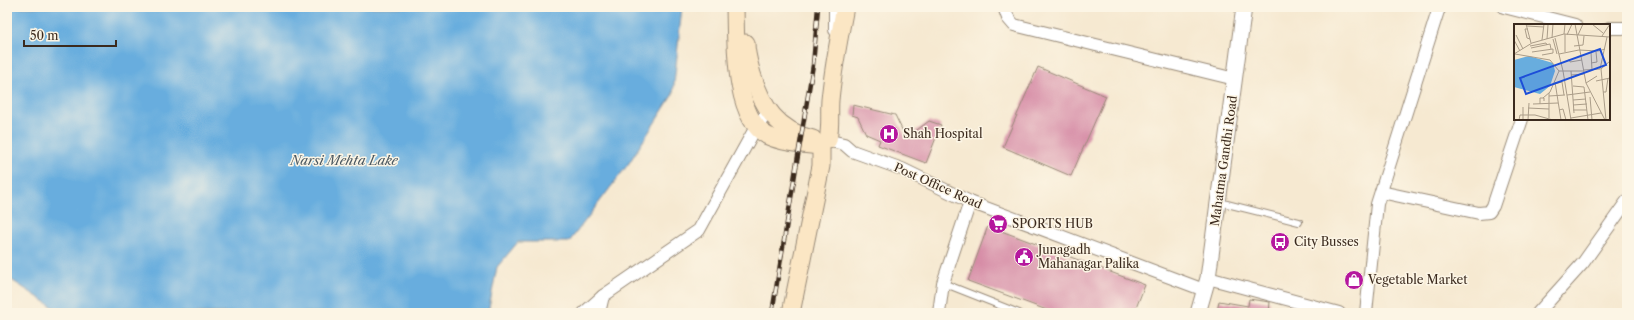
<svg xmlns="http://www.w3.org/2000/svg" width="1634" height="320" font-family="'Libre Caslon Text',serif">
	<style>
		.water { fill: #68adde; stroke: #526c7e }
		.building { fill: #d68ba6 }
		.lines { fill: none; stroke-linecap: round; stroke-linejoin: round }
		.service-casing { stroke: #988a78; stroke-width: 8 }
		.minor-casing { stroke: #988a78; stroke-width: 14 }
		.tertiary-casing { stroke: #988a78; stroke-width: 17 }
		.secondary-casing { stroke: #988a78; stroke-width: 19 }
		.service { stroke: #fff; stroke-width: 6 }
		.minor { stroke: #fff; stroke-width: 12 }
		.tertiary { stroke: #fff; stroke-width: 15 }
		.secondary { stroke: #fbe6c4; stroke-width: 17 }
		.rail-casing { stroke: #3b2a1e; stroke-width: 4.5 }
		.rail { stroke: #fcf5e5; stroke-width: 3; stroke-dasharray: 9; stroke-linecap: butt }
		.labels { text-anchor: middle; stroke-width: 3; stroke-linejoin: round; paint-order: stroke }
		.poi-label { font-size: 12px; fill: #3b2a1e; stroke: #fcf5e5; text-anchor: start }
		.street-label { font-size: 12px; fill: #3b2a1e; stroke: #fcf5e5 }
		.water-label { font-size: 13px; font-style: italic; fill: #4b5861; stroke: #fcf5e5 }
		.inset-road { fill: none; stroke: #ab9d89; stroke-width: 1 }
		.view { fill: #1d4ed8; fill-opacity: 0.15; stroke: #1d4ed8; stroke-width: 2 }
		.inset-edge { fill: none; stroke: #3b2a1e; stroke-width: 2 }
	</style>
	<rect width="100%" height="100%" fill="#fcf5e5"/>
	<filter id="ink" filterUnits="userSpaceOnUse"><feTurbulence type="fractalNoise" baseFrequency=".025" numOctaves="2"/><feDisplacementMap in="SourceGraphic" scale="8" xChannelSelector="R" yChannelSelector="G"/><feConvolveMatrix kernelMatrix="1 2 1 2 8 2 1 2 1" color-interpolation-filters="sRGB"/></filter>
	<filter id="wash" filterUnits="userSpaceOnUse"><feTurbulence type="fractalNoise" baseFrequency=".012" numOctaves="4" result="noise"/><feDisplacementMap in="SourceGraphic" scale="16" xChannelSelector="R" yChannelSelector="G"/><feGaussianBlur stdDeviation="0.9" result="paint"/><feColorMatrix in="noise" values="0 0 0 0 0 0 0 0 0 0 0 0 0 0 0 0 0 1.4 0 .05"/><feComposite in="paint" operator="in"/></filter>
	<g filter="url(#wash)">
		<rect width="100%" height="100%" fill="#f6e9d1"/>
		<!-- water -->
		<polygon class="water" points="7,7 682,7 673,94 629,163 569,242 518,242 497,267 488,313 62,313 7,277"/>
		<g id="blocks">
			<!-- building -->
			<g class="building">
				<polygon points="1038,67 1106,96 1071,176 1003,147"/>
				<polygon points="853,105 895,115 906,138 929,121 941,125 926,163 878,145 880,140 866,134 858,117 852,115"/>
				<polygon points="988,226 1145,285 1134,313 1055,313 968,281"/>
				<polygon points="1249,299 1270,302 1269,313 1217,313 1219,301 1248,306"/>
			</g>
		</g>
	</g>
	<g filter="url(#ink)">
		<use href="#blocks" fill-opacity="0" stroke="#988a78" stroke-width="1"/>
		<g class="lines">
			<!-- service casing -->
			<g class="service-casing">
				<g id="service">
					<polyline points="1219,202 1299,222"/>
					<polyline points="943,283 1019,313"/>
				</g>
			</g>
			<!-- minor casing -->
			<g class="minor-casing">
				<g id="minor">
					<polyline points="1004,7 1008,18 1014,25 1235,79"/>
					<polyline points="1504,7 1575,25"/>
					<polyline points="1609,28 1627,28"/>
					<polyline points="835,30 835,7"/>
					<polyline points="830,141 844,144 852,151 902,169 970,202 1204,290"/>
					<polyline points="1381,192 1479,213 1489,212 1493,206 1522,119"/>
					<polyline points="1208,278 1339,313"/>
					<polyline points="584,313 603,296 699,230 756,127 769,111"/>
					<polyline points="599,313 603,296"/>
					<polyline points="939,313 943,283 970,202"/>
					<polyline points="1366,313 1377,204 1438,11 1441,7"/>
					<polyline points="1538,313 1583,263 1627,201"/>
				</g>
			</g>
			<!-- tertiary casing -->
			<g class="tertiary-casing">
				<polyline id="tertiary" points="1198,313 1208,278 1244,7"/>
			</g>
			<!-- secondary casing -->
			<g class="secondary-casing">
				<g id="secondary">
					<path d="M735,7C736,40 733,118 768,136C784,143 802,144 819,146"/>
					<path d="M746,43C746,54 749,63 752,74C762,106 777,131 813,139"/>
					<path d="M828,140C831,126 829,113 830,100C833,68 839,38 845,7"/>
					<polyline points="791,313 821,166 821,149"/>
				</g>
			</g>
			<!-- service -->
			<use href="#service" class="service"/>
			<!-- minor -->
			<use href="#minor" class="minor"/>
			<!-- tertiary -->
			<use href="#tertiary" class="tertiary"/>
			<!-- secondary -->
			<use href="#secondary" class="secondary"/>
			<!-- rail casing -->
			<g class="rail-casing">
				<polyline id="rail" points="772,313 813,65 818,7"/>
			</g>
			<!-- rail -->
			<use href="#rail" class="rail"/>
		</g>
	</g>
	<!-- icons -->
	<defs>
		<g id="hospital-disc" transform="scale(1)"><circle r="9.5" fill="#b5179e" stroke="#fcf5e5"/><path d="M-5-5h3v3.5h4V-5h3V5h-3V1.5h-4V5h-3Z" fill="#fff"/></g>
		<g id="supermarket-disc" transform="scale(1)"><circle r="9.5" fill="#b5179e" stroke="#fcf5e5"/><path d="M-6-5.5h2.5l.6 2H6L4.5 2H-2.5L-4.4-4H-6ZM-1.5 3.2a1.3 1.3 0 1 0 .1 0ZM3 3.2a1.3 1.3 0 1 0 .1 0Z" fill="#fff"/></g>
		<g id="bus-disc" transform="scale(1)"><circle r="9.5" fill="#b5179e" stroke="#fcf5e5"/><path d="M-5-6H5V4H4V6H2V4H-2V6H-4V4H-5ZM-3.5-4V0h7V-4ZM-3.5 1.2v1.5H-2V1.2ZM2 1.2v1.5H3.5V1.2Z" fill="#fff"/></g>
		<g id="civic-disc" transform="scale(1)"><circle r="9.5" fill="#b5179e" stroke="#fcf5e5"/><path d="M-.6-6.5H3V-4.5H.6V-3L4-1V1h2V6H-6V1h2V-1L-.6-3ZM-1.2 2.5V6h2.4V2.5Z" fill="#fff"/></g>
		<g id="shop-disc" transform="scale(1)"><circle r="9.5" fill="#b5179e" stroke="#fcf5e5"/><path d="M-5-2.5h2.3a2.7 3.5 0 0 1 5.4 0H5L5.5 6h-11ZM-1.5-2.5h3a1.5 2.3 0 0 0-3 0Z" fill="#fff"/></g>
	</defs>
	<g fill-rule="evenodd">
		<use href="#hospital-disc" x="889" y="134"/>
		<use href="#supermarket-disc" x="998" y="224"/>
		<use href="#bus-disc" x="1280" y="242"/>
		<use href="#civic-disc" x="1024" y="257"/>
		<use href="#shop-disc" x="1354" y="280"/>
	</g>
	<g class="labels">
		<!-- poi labels -->
		<g class="poi-label">
			<text x="903" y="138">Shah Hospital</text>
			<text x="1012" y="228">SPORTS HUB</text>
			<text x="1294" y="246">City Busses</text>
			<text x="1038" y="254">Junagadh<tspan x="1038" dy="14">Mahanagar Palika</tspan></text>
			<text x="1368" y="284">Vegetable Market</text>
		</g>
		<!-- street labels -->
		<g class="street-label">
			<text transform="translate(1224 161) rotate(-82)" y="4">Mahatma Gandhi Road</text>
			<text transform="translate(938 186) rotate(24)" y="4">Post Office Road</text>
		</g>
		<!-- water labels -->
		<g class="water-label">
			<text x="344" y="165">Narsi Mehta Lake</text>
		</g>
	</g>
	<!-- overview -->
	<g transform="translate(1514 24)">
		<rect width="96" height="96" fill="#f6e9d1"/>
		<path d="M15,32L39,39L41,47L36,62L26,70L0,63V36Z" fill="#68adde"/>
		<path class="inset-road" d="M12,0L17,19M61,0L72,59L91,96M78,0L89,9M13,2L30,3M14,5H11L13,14L16,15M50,10L96,13M2,11L9,25M53,11L58,0M64,11L69,0M88,12L96,0M38,14L39,0M41,14L49,47M33,15L34,1M39,15L43,30M0,16L6,27M28,16L30,0M16,22L32,19L33,21M60,22L69,21L70,12M17,24L36,20L37,25M18,28L39,25V29L28,31M51,28V10M77,28L78,46M0,30L18,19L50,10L51,0M1,30L36,36L45,47H49M45,30L65,26L84,27L91,25M55,35L56,38L68,36M77,39L83,38L82,28M86,45L93,13M87,45L92,96M87,45L96,37M70,46L86,45M49,47H70M49,47L57,96M57,47L60,89M57,51L70,50M82,57L96,54M41,58L47,96M72,59L83,52M40,60L48,58L50,71M59,62L70,63L74,96M89,68H92L94,54M53,71L76,68M35,72L51,71M76,73L78,96M29,74L36,68L45,47M59,76L72,75M19,80L44,79M26,80V74H30V77M59,81L73,80M14,84L35,85M45,86L49,85L52,96M59,86H73M35,94V69M57,94L87,89M5,96L6,91H21L39,96M9,96V83M14,96L15,79"/>
		<path class="view" d="M86,25L92,41L12,70L6,54Z"/>
		<rect width="96" height="96" class="inset-edge"/>
	</g>
	<!-- margin -->
	<rect width="1634" height="320" fill="none" stroke="#fcf5e5" stroke-width="24"/>
	<!-- scale -->
	<path d="M24 40v6h92v-6" fill="none" stroke="#3b2a1e" stroke-width="2"/>
	<text x="30" y="40" font-size="12" fill="#3b2a1e" stroke="#fcf5e5" stroke-width="3" paint-order="stroke">50 m</text>
</svg>
